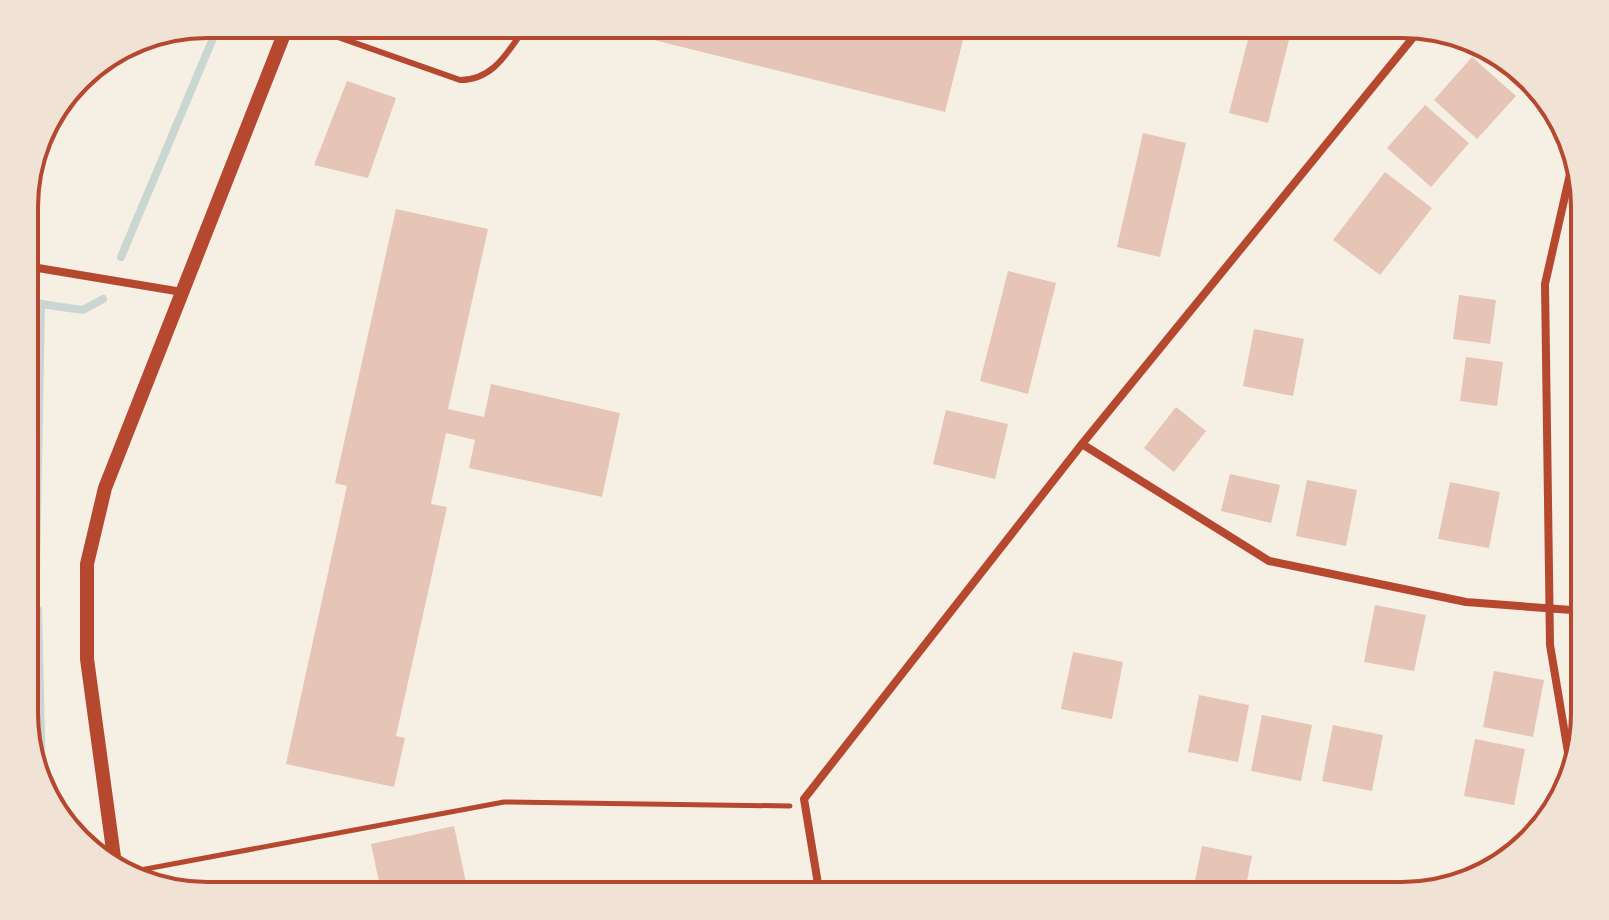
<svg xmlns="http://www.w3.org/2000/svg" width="1609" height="920" font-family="'Work Sans',sans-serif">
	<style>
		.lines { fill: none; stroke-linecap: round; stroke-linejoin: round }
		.stream { stroke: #c9d6d2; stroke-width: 8 }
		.building { fill: #e6c5b7 }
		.path { stroke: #b5482f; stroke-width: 5 }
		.service { stroke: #b5482f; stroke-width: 6 }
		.minor { stroke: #b5482f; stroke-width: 8 }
		.tertiary { stroke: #b5482f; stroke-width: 14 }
		.rim { fill: none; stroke: #b5482f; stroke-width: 4 }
	</style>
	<rect width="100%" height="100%" fill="#f6efe4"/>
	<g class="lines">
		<!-- stream -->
		<g class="stream">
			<polyline points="121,257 219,24"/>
			<polyline points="26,298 41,304"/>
			<polyline points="36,571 41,304 83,310 103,299"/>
			<polyline points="38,610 42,780"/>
		</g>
	</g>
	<!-- building -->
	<g class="building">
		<polygon points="341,24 395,24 391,37"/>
		<polygon points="589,24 967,24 945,112"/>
		<polygon points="1252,24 1293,24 1268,123 1229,113"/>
		<polygon points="1472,57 1516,96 1477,139 1434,100"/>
		<polygon points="347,81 396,98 368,178 314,165"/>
		<polygon points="1425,105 1469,143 1431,187 1387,148"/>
		<polygon points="1143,133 1186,143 1160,257 1117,247"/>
		<polygon points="1385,172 1432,208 1380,275 1333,240"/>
		<polygon points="396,209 488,229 448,409 484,417 491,384 620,413 602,497 469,468 475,440 446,433 431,504 447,507 396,736 405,738 394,787 286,764 347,486 335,483"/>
		<polygon points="1008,271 1056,283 1028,394 980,381"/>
		<polygon points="1459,295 1496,300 1490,344 1453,339"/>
		<polygon points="1254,329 1304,339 1293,396 1243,386"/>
		<polygon points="1466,357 1503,362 1497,406 1460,401"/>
		<polygon points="1176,407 1206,431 1174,472 1144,448"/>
		<polygon points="946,410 1008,424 995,479 933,464"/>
		<polygon points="1230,474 1280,485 1271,523 1221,511"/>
		<polygon points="1307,480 1357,490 1346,546 1296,536"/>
		<polygon points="1450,482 1500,492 1489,548 1438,539"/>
		<polygon points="1375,605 1426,615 1414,671 1364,662"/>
		<polygon points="1073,652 1123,662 1112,719 1061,709"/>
		<polygon points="1494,671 1544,680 1533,737 1483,727"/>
		<polygon points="1199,695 1249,705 1238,762 1188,752"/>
		<polygon points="1262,715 1312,725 1301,781 1251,771"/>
		<polygon points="1333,725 1383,735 1372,791 1322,781"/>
		<polygon points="1475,739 1525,749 1514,805 1464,796"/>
		<polygon points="454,826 468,892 449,896 382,896 371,844"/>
		<polygon points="1202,846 1252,856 1244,896 1192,896"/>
		<polygon points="1002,882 1004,896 930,896 930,894"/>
	</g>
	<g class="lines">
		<!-- path -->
		<polyline class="path" points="135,871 504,802 790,806"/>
		<!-- service -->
		<path class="service" d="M301,24L460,80C490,80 504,58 520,35"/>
		<!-- minor -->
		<g class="minor">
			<polyline points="26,266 182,292"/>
			<polyline points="1082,444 1269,561 1466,602 1585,611"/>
			<polyline points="1571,770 1550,645 1545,284 1573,161"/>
			<polyline points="820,896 804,799 1082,444 1420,29"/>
		</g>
		<!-- tertiary -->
		<polyline class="tertiary" points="116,872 87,659 87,564 105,488 288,24"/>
	</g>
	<!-- crop -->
	<path d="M0 0H1609V920H0ZM207 38H1402A169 169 0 0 1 1571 207V713A169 169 0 0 1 1402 882H207A169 169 0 0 1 38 713V207A169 169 0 0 1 207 38Z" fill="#f1e2d6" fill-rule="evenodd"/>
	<path class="rim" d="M207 38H1402A169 169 0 0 1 1571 207V713A169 169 0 0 1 1402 882H207A169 169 0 0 1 38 713V207A169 169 0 0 1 207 38Z"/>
</svg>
